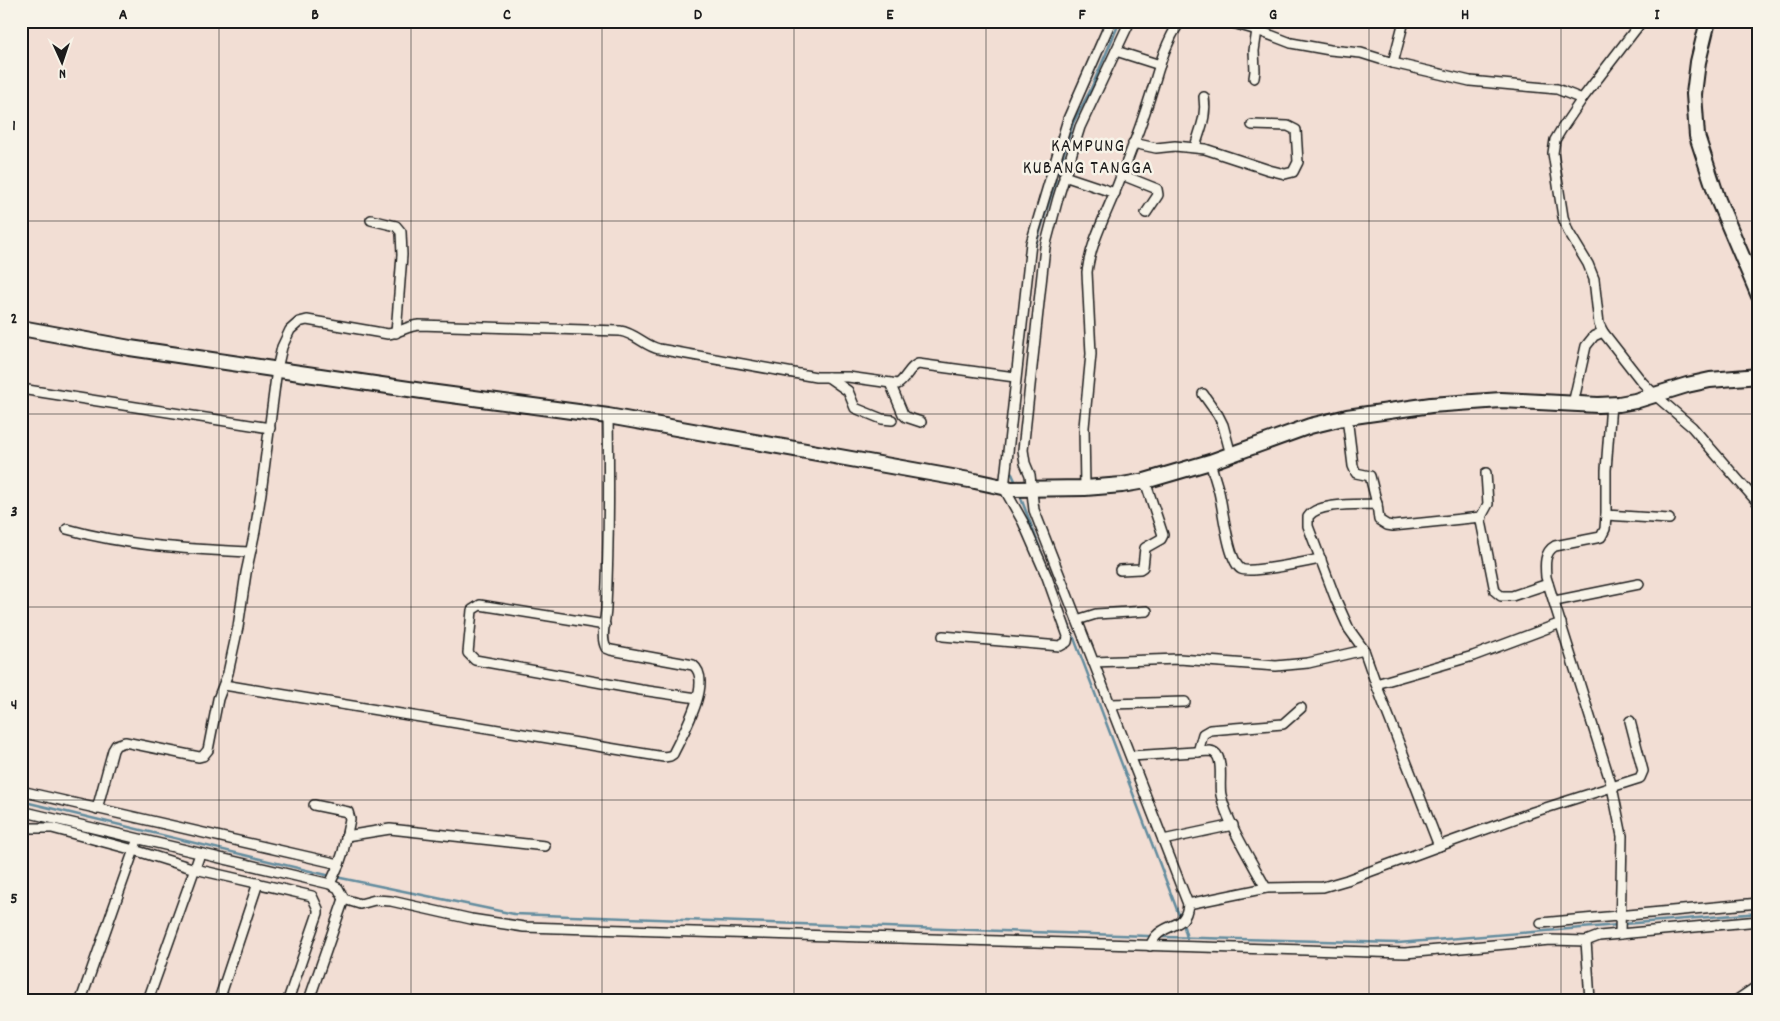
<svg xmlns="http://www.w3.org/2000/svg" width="1780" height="1021" font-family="Dekko,sans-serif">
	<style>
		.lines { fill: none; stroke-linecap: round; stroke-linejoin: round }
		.stream { stroke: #638c9e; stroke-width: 2.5 }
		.street-casing { stroke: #1c1c1c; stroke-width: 12 }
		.secondary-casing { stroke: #1c1c1c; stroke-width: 18 }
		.street { stroke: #f7f3e8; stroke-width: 9 }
		.secondary { stroke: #f7f3e8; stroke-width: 14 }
		.grid { fill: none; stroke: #1c1c1c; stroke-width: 1; stroke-opacity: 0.55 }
		.labels { text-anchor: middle; stroke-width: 5; stroke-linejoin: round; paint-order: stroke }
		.neighbourhood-label { font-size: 19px; letter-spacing: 1px; fill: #1c1c1c; stroke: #f7f3e8 }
		.neatline { fill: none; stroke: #1c1c1c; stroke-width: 2 }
		.grid-label { font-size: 16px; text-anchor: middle; font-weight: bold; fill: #1c1c1c }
	</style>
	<rect width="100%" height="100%" fill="#f2ded4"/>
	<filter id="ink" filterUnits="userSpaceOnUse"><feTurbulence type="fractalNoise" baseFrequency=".02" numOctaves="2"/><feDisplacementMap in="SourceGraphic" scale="10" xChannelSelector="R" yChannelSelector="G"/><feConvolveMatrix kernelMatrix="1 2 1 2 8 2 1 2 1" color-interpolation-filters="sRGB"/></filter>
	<g filter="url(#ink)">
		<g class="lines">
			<!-- stream -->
			<g class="stream">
				<polyline points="1058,172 1073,123 1090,91 1120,21"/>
				<polyline points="1035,248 1056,179"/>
				<polyline points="1009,467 1016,483"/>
				<polyline points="1019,493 1179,915"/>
				<polyline points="21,801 331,876"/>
				<polyline points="336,877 514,914 1148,936"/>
				<polyline points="1623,924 1759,913"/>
				<polyline points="1184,927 1187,938"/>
				<polyline points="1163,937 1398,943 1618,925"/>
			</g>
			<!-- street casing -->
			<g class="street-casing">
				<g id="street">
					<path d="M1130,21L1080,127L1058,198L1045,247L1023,450L1025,463L1030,475L1034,510L1188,904C1186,929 1169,922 1156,936C1153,939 1152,943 1150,946"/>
					<polyline points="1226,21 1257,30 1291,43 1330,50 1361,53 1393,63 1404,21"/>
					<polyline points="1642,21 1582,99 1561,130 1555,140 1553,153 1563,217 1568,231 1588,264 1594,279 1599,324 1603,332 1642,382 1655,395 1692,427 1759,504"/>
					<polyline points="1116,51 1160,65"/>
					<polyline points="1393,63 1470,81 1557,89 1582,99"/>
					<polyline points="1254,78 1255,71 1254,51 1257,30"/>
					<polyline points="1133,143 1156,148 1175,146 1205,149 1269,170 1285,174 1293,172 1298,162 1296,130 1288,126 1252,125"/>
					<path d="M1195,147C1200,129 1207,117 1204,97"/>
					<polyline points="1122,175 1157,189 1158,195 1146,213"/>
					<polyline points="1064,176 1115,193"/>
					<polyline points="371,220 396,226 401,232 402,255 396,333"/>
					<polyline points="828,377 848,391 855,408 882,419 892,420"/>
					<polyline points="890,383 903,414 906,417 921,422"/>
					<polyline points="21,389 270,428"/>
					<polyline points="1203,394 1218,415 1223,425 1231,455"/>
					<polyline points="1573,404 1586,346 1594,336 1603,332"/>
					<polyline points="1611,404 1606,470 1606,515 1669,519"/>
					<path d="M1347,417L1353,466L1356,473L1370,476L1377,504C1361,505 1317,502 1308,517V526L1336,600L1349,629L1364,650L1376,684L1473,656L1561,623"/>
					<path d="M1210,462C1213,472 1216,482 1219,492C1223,508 1228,561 1241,569C1251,574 1308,561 1321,559"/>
					<polyline points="1486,473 1488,504 1482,515 1481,521 1495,591 1501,596 1512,596 1548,584"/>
					<path d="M1085,488L1084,427L1091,354L1087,272C1091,240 1109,209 1120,179C1130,154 1140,128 1148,103C1158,73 1162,49 1180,21"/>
					<polyline points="1377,504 1379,520 1387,525 1393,526 1481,517"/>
					<path d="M1606,515L1605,529L1601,537L1555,546C1544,552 1545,565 1546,577L1612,787L1622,836L1620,934"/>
					<path d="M67,529C126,546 189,549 250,552"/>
					<polyline points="1120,570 1140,569 1143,567 1145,548 1161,539 1163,535 1145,481"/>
					<polyline points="1555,601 1639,584"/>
					<polyline points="1077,620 1096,614 1147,611"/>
					<polyline points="605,625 480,605 472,610 468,653 475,660 641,690 697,698"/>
					<polyline points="943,636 1060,646 1067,642 1068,636 1047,577 1023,522 1004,488 1031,243 1068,119 1111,21"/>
					<polyline points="1093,662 1179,659 1276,666 1308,663 1364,650"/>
					<path d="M224,685L664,757L670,756L673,754C682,735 714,681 693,665L611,650L606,648C600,637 606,620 606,607C609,543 609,479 608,416"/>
					<polyline points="1110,704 1185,702"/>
					<polyline points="1198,752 1203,734 1210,730 1283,724 1301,708"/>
					<path d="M1131,756L1210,751C1226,753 1218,783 1221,795C1227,823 1252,862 1266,888"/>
					<polyline points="21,791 339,864 330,884"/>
					<polyline points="314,805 348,812 350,819 343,852 339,864"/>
					<path d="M97,809L113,750L116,745L125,742L199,757L203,756L208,750L218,699L228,673L238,627L246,573L255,531L261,493L277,369L282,347L290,330L299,322L307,320L388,334C399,333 407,326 419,325L620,331C635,333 645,346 659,349L816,377H848L898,384C906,379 909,367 918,364L1015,377"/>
					<polyline points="21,811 330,884 338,888 344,899 360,904 375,900 391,901 471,919 524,927 1405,953 1550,940 1586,941 1599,936 1620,934 1759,921"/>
					<polyline points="21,828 52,828 134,850 195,869 312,896 318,909 318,913 288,1000"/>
					<polyline points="346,836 390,829 545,846"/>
					<polyline points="1163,840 1233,825"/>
					<polyline points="1439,846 1533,812 1640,778 1643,771 1630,721"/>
					<polyline points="1188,904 1266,888 1323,887 1347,880 1439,846 1376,684"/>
					<polyline points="1541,923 1759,903"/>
					<polyline points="1586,941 1590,1000"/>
					<polyline points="81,1000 136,844"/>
					<polyline points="148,1000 200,854"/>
					<polyline points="219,1000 258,883"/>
					<polyline points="309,1000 344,899"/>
					<polyline points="1737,1000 1759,985"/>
				</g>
			</g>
			<!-- secondary casing -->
			<g class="secondary-casing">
				<g id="secondary">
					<polyline points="1708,21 1698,62 1694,94 1697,136 1718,200 1759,296"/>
					<polyline points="21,328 130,348 429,392 608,416 975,481 1012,489 1085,488 1122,485 1145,481 1210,462 1310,426 1347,417 1431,405 1501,400 1598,405 1619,404 1635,401 1687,385 1710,380 1759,376"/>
				</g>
			</g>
			<!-- street -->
			<use href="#street" class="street"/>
			<!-- secondary -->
			<use href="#secondary" class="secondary"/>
		</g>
	</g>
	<!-- grid -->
	<path class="grid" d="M219,21V1000M411,21V1000M602,21V1000M794,21V1000M986,21V1000M1178,21V1000M1369,21V1000M1561,21V1000M21,221H1759M21,414H1759M21,607H1759M21,800H1759"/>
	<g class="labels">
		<!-- neighbourhood labels -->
		<g class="neighbourhood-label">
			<text x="1088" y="151">KAMPUNG<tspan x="1088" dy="22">KUBANG TANGGA</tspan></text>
		</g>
	</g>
	<!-- margin -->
	<rect width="1780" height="1021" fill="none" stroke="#f7f3e8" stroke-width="55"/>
	<!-- north arrow -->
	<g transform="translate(62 62) rotate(177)" stroke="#f7f3e8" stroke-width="4" paint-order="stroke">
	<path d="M0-4L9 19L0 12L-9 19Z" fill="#1c1c1c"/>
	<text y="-8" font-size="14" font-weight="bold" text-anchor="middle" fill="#1c1c1c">N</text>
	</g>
	<rect x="28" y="28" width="1724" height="966" class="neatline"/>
	<g class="grid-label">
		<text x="123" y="19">A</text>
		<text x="315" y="19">B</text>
		<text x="507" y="19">C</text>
		<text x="698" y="19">D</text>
		<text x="890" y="19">E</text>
		<text x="1082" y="19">F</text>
		<text x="1273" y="19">G</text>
		<text x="1465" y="19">H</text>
		<text x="1657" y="19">I</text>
		<text x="14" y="130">1</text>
		<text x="14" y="323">2</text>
		<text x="14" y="516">3</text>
		<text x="14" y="709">4</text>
		<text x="14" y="903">5</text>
	</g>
</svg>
